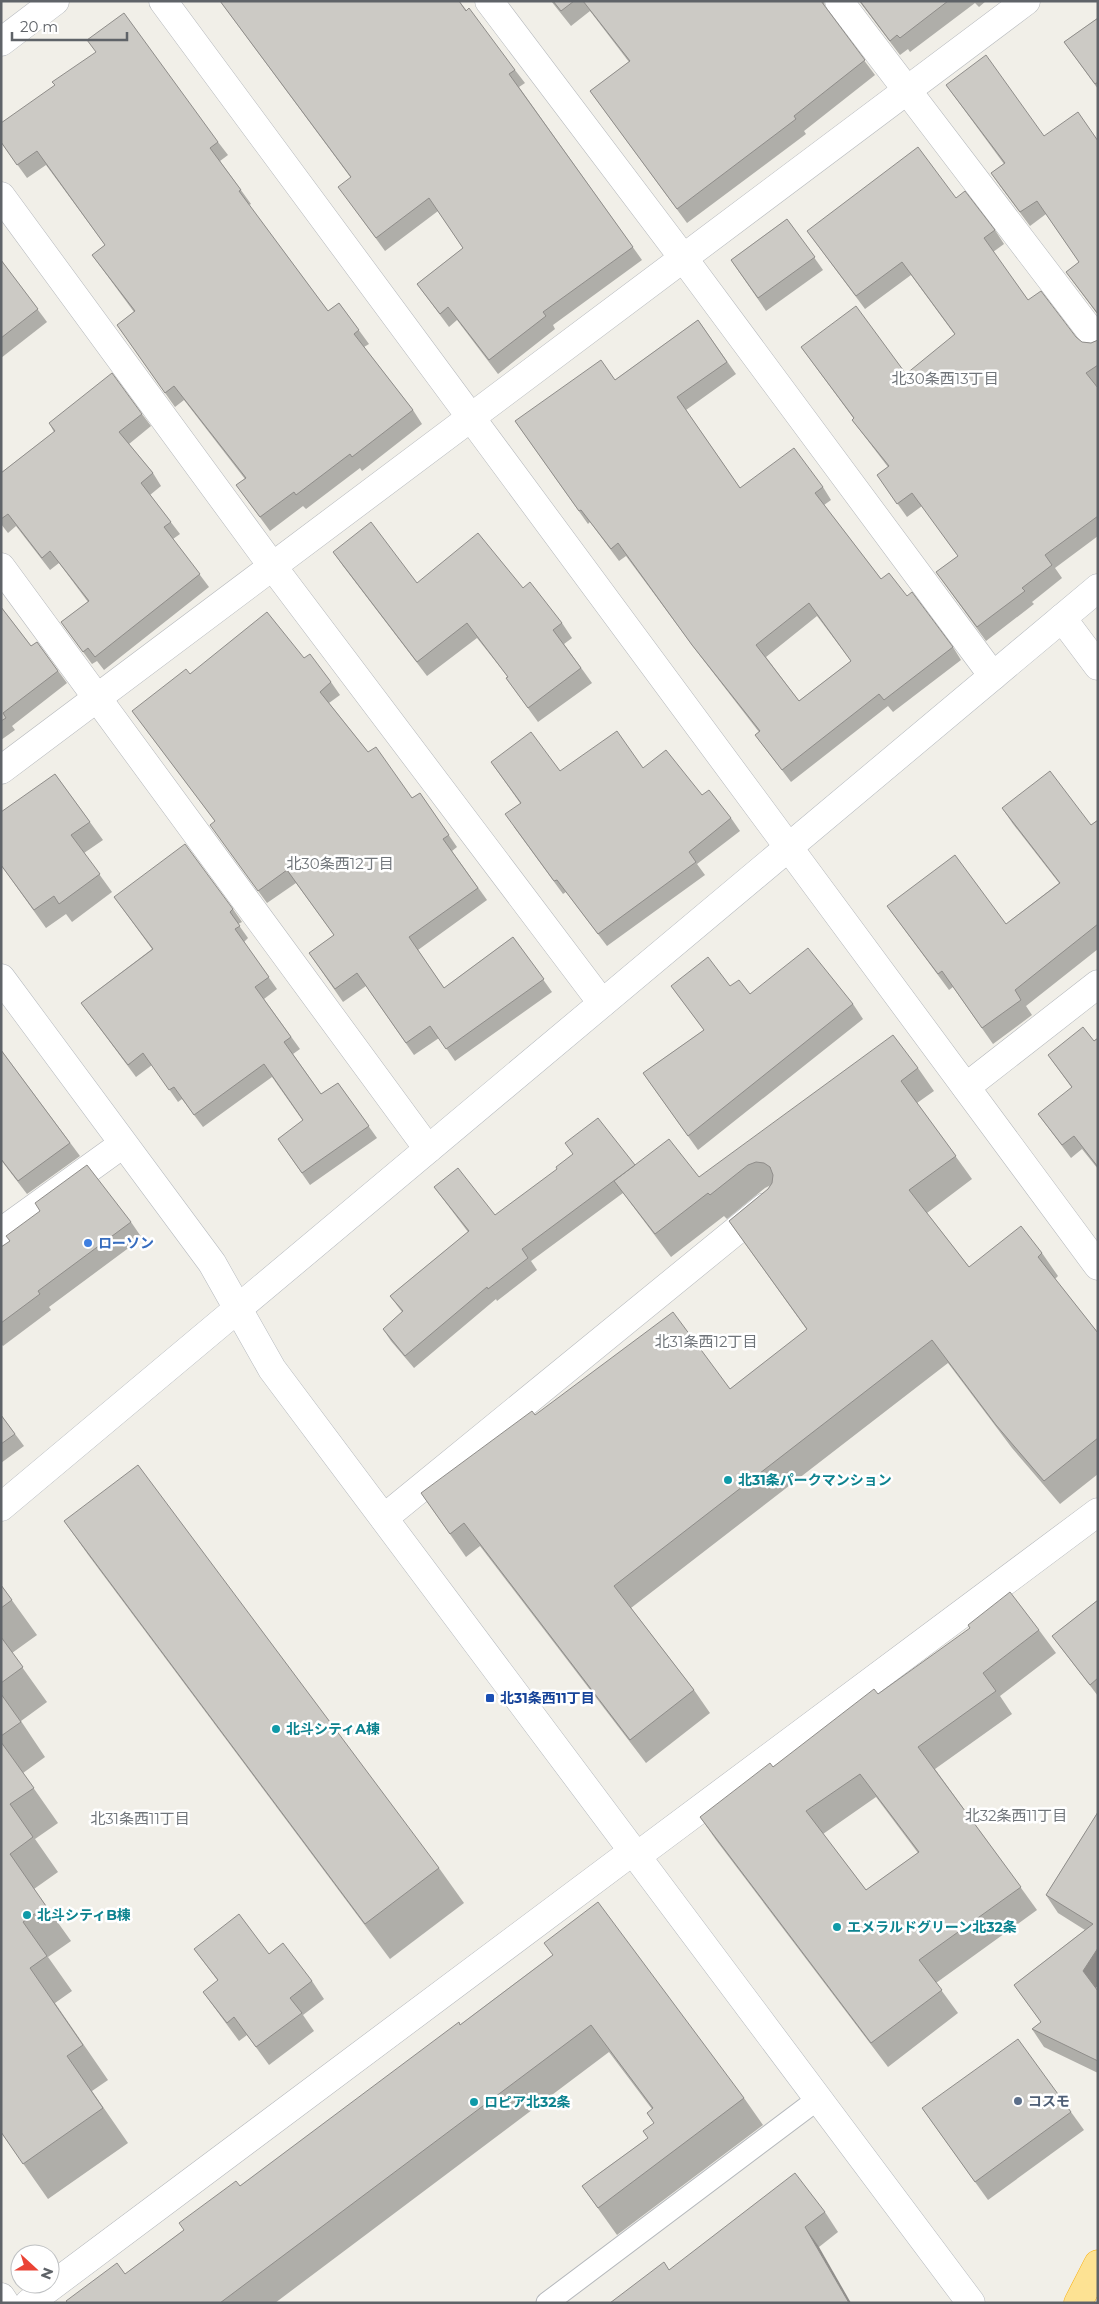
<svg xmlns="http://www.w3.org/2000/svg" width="1099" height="2304" font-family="Montserrat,'Noto Sans JP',sans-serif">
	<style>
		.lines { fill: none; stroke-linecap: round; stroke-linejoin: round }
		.lane-casing { stroke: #b5b8bc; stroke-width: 23 }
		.street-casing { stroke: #b5b8bc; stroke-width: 29 }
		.secondary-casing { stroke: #b6babf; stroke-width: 29 }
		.highway-casing { stroke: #f9ab00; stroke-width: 29 }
		.lane { stroke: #fff; stroke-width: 21 }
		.street { stroke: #fff; stroke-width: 28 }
		.secondary { stroke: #fff; stroke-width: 28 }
		.highway { stroke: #fde293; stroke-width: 28 }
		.wall { fill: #afaea9; fill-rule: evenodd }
		.shaded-wall { fill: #8f8d8a }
		.building { fill: #cccac5; stroke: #8f8d8a; fill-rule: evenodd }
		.shop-dot { fill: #3f7fe0; stroke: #fff; stroke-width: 2 }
		.culture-dot { fill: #0f9aa8; stroke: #fff; stroke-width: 2 }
		.transit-dot { fill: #1a4fb4; stroke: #fff; stroke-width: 2 }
		.service-dot { fill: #5c6f8a; stroke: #fff; stroke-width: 2 }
		.labels { text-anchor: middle; stroke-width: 5; stroke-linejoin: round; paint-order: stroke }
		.shop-label { font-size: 14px; font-weight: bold; fill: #366cbe; stroke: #fff; text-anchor: start }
		.culture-label { font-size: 14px; font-weight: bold; fill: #0d838f; stroke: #fff; text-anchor: start }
		.transit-label { font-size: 14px; font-weight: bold; fill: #164399; stroke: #fff; text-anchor: start }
		.service-label { font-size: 14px; font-weight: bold; fill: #4e5e75; stroke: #fff; text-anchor: start }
		.neighbourhood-label { font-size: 15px; fill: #70757a; stroke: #fff }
	</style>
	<rect width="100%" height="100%" fill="#f1efe8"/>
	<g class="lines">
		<!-- lane casing -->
		<g class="lane-casing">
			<polyline id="lane" points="547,2303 818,2099"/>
		</g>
		<!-- street casing -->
		<g class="street-casing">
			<g id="street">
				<polyline points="163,1 1098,1266"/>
				<polyline points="489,1 684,259 993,676"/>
				<polyline points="839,1 1098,341"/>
				<polyline points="1,196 273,567 602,1003"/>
				<polyline points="1,567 428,1149"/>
				<polyline points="1062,618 1098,666"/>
				<polyline points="1,770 1026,1"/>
				<polyline points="966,1087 1098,984"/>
				<polyline points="1,1232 123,1144"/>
				<polyline points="384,1518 765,1207"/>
				<polyline points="637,1856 1098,1512"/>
				<polyline points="1,2297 5,2303"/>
				<polyline points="29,2303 633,1851"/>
			</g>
		</g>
		<!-- secondary casing -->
		<g class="secondary-casing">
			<g id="secondary">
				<polyline points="1,42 55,1"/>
				<polyline points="1,978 212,1263 272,1369 971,2303"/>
				<polyline points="1,1507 1098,588"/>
			</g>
		</g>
		<!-- highway casing -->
		<g class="highway-casing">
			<polyline id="highway" points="1078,2303 1098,2264"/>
		</g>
		<!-- lane -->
		<use href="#lane" class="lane"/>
		<!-- street -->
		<use href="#street" class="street"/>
		<!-- secondary -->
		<use href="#secondary" class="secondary"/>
		<!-- highway -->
		<use href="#highway" class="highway"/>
	</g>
	<!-- wall -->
	<g class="wall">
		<polygon points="220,1 459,1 515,70 525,83 519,87 642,260 553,325 555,329 498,374 457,320 449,327 417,284 463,248 438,211 385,251 348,200 351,178"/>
		<polygon points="551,1 824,1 825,8 875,75 804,131 806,134 687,223 590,91 629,62 590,11 571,26"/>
		<polygon points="859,1 986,1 979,7 975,3 910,52 908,49 900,55"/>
		<polygon points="1098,18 1098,89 1064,42"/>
		<polygon points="946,85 1044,136 1098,141 1098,315 1066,272 1079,262 1046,214 1030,226 1000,186 991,173 1004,164"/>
		<polygon points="1,142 218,142 228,155 220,161 251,204 249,205 328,311 339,303 369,344 364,347 413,410 422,424 362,471 360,468 306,509 303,506 270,531 236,485 245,479 184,400 175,407 117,325 134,312 92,255 105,245 46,165 27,178"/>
		<polygon points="956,198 995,230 1004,244 993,252 1028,300 1082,342 1091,343 1098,340 1098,385 1096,386 1098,388 1098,536 1055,568 1062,578 1032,602 1034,604 986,641 936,572 958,556 922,506 907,517 877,475 888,467 862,433 852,420 854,419 801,347 906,374 955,335 911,275 865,309 807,231"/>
		<polygon points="787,219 823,270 766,311 731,260"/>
		<polygon points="1,260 47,322 1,358"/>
		<path d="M698,320L736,374L686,410L740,488L823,487L831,500L824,505L881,579L907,596L953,647L961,660L893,712L888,706L791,782L755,735L759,732L701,657L626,556L619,561L590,522L588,524L515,421L615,380ZM817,616L851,661L799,701L766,657Z"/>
		<polygon points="142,414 151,426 129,444 153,473 161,486 150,495 180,534 173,539 209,587 104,670 97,661 92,664 61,622 88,602 59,563 50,570 16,526 8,533 1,524 1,473 54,432 49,423"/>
		<polygon points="333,552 417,583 523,588 562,623 572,638 564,644 592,683 538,722 506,678 508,677 477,638 427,676 343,566"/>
		<polygon points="1,607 31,646 37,642 67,683 12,726 15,730 1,740"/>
		<polygon points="304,658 331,682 340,695 329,703 368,752 412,798 420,793 457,847 452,851 487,900 418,950 444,988 513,937 552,992 455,1061 439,1038 414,1055 366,986 343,1002 309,953 334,935 296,883 267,903 219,837 215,821 132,711 190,674"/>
		<polygon points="491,762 560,771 643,768 702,795 731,818 740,831 697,864 705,875 607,946 566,892 563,894 514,827 520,803"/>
		<polygon points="55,774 103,840 84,853 112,892 72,922 66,914 46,928 1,865"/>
		<polygon points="1002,808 1091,825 1098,820 1098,949 1026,1006 1032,1015 993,1044 953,987 949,990 887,906 1006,924 1059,883 1013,824"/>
		<polygon points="114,897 233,909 242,922 238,924 248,938 244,942 277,989 264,999 300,1049 293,1054 321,1094 338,1083 377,1138 310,1185 278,1139 303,1121 272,1077 203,1127 182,1099 178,1102 152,1065 136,1077 81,1003 152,949"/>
		<polygon points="671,986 730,986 750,994 853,1004 863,1019 698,1150 643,1073 704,1030"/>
		<polygon points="1098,1038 1098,1169 1082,1149 1071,1158 1038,1114 1072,1088 1048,1055 1094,1041"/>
		<polygon points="1,1050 80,1156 27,1194 1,1160"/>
		<polygon points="918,1068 934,1091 917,1103 972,1179 927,1213 969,1267 1042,1253 1058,1276 1055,1279 1098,1333 1098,1474 1060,1504 1012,1448 948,1363 631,1608 694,1690 710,1713 646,1763 480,1546 466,1557 421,1493 535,1415 730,1389 807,1330 729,1221 768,1189 771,1185 765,1188 727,1219 724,1216 671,1257 623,1193 531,1261 537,1270 497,1301 496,1299 414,1368 391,1341 383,1329 402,1312 390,1296 468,1232 443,1199 434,1187 495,1215 635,1165 699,1177"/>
		<polygon points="131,1222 142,1238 49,1307 51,1310 3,1346 1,1344 1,1247"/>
		<polygon points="1,1415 24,1446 1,1463"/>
		<polygon points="64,1521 439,1868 464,1903 390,1959 89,1556"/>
		<polygon points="1,1585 37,1635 12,1653 47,1702 21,1721 45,1757 23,1773 58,1823 35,1839 58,1872 34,1889 71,1941 48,1957 72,1991 55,2003 108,2080 92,2091 128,2143 48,2199 1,2132"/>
		<polygon points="1098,1600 1098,1696 1052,1636"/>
		<path d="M1039,1630L1056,1653L1000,1696L1012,1714L935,1769L1037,1910L936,1983L958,2013L888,2067L716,1840L700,1817L878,1694ZM876,1797L918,1853L866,1890L823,1834Z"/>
		<polygon points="1098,1812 1096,1988 1098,1991 1098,2073 1044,2047 1032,2029 1041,2022 1014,1985 1085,1930 1058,1913 1046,1895"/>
		<polygon points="194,1949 269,1954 312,1981 324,1999 303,2015 314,2031 269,2065 247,2035 239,2041 203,1992 218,1981"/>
		<polygon points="553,1955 744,2098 763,2125 617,2235 582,2186 648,2138 654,2123 647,2113 652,2109 609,2052 275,2303 68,2303 125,2274 184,2230 240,2186 460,2025"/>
		<polygon points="922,2108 1071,2112 1084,2130 988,2200"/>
		<polygon points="825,2212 838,2232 819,2247 669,2270"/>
	</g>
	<!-- shaded-wall -->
	<g class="shaded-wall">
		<polygon points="1098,1948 1098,1986 1095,1989 1083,1971"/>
		<polygon points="805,2227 819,2247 851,2303 849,2303"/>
	</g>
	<!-- building -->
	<g class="building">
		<polygon points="220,1 459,1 466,11 469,8 515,70 509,74 633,247 543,312 546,316 489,360 448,307 440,314 417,284 463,248 429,198 376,238 338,187 351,177"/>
		<polygon points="553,1 574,1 561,11"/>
		<polygon points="583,1 821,1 865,60 794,116 796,119 677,209 590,91 630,61"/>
		<polygon points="860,1 948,1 900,38 897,35 890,41"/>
		<polygon points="124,13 218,142 210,148 241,190 239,191 328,311 339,303 359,330 354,334 413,410 352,457 350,454 296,495 294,492 260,517 236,485 246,478 174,386 165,393 117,325 135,311 92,255 105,245 37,151 17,165 1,142 1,123 55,85 52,82 96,52 87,40"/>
		<polygon points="1098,18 1098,82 1095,84 1064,42"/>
		<polygon points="986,55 1044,136 1078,112 1098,141 1098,314 1066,272 1079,262 1037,201 1020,212 991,173 1005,163 946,85"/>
		<polygon points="918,147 956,198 965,191 995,230 984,238 1028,300 1041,291 1076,337 1082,342 1091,343 1098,340 1098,365 1086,373 1098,388 1098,516 1045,555 1052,565 1022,588 1025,591 977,627 936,572 958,556 912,493 897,504 877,475 889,466 852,420 854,418 801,347 856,306 906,374 955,334 902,262 856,296 807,231"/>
		<polygon points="787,219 815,257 758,298 731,260"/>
		<polygon points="1,260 38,309 1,338"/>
		<path d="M698,320L727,362L677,397L740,488L794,448L823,487L815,493L881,579L889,573L907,596L912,592L953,647L884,700L879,694L782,770L755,735L760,731L692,645L618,543L611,549L581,510L579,511L515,421L601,360L615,380ZM809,603L851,661L799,701L756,645Z"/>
		<polygon points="112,373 142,414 119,432 153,473 141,483 171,522 164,527 200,574 95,657 88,648 83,652 61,622 89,601 50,551 42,558 8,514 1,519 1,473 55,431 49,423"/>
		<polygon points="371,522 417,583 478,533 523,588 530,582 562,623 553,630 581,668 528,708 506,678 508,677 467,623 417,662 333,552"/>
		<polygon points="1,607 31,646 37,642 58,671 3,713 6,718 1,721"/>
		<polygon points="267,612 304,658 310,654 331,682 320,692 368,752 376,747 412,798 420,793 449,835 443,839 478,888 409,937 444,988 513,937 544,979 446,1049 430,1026 406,1043 357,973 335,989 309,953 334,935 287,870 258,891 210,825 215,821 132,711 186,669 190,674"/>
		<polygon points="617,731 643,768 666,750 702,795 709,790 731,818 689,852 696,862 598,934 557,880 554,881 505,814 521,803 491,762 531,732 560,771"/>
		<polygon points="1050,771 1091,825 1098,820 1098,924 1015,990 1021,1000 982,1028 942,971 938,974 887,906 955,855 1006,924 1060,883 1002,808"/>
		<polygon points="55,774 90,822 71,835 100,874 59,904 54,896 34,910 1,865 1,812"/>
		<polygon points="185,844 233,909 230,912 240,926 235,929 269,977 255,987 291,1037 284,1042 321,1094 338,1083 369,1126 302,1173 278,1139 303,1120 264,1064 194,1115 174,1087 169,1090 143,1053 128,1065 81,1003 153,949 114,897"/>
		<polygon points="808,948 853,1004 688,1136 643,1073 704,1030 671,986 708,957 730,986 739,980 750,994"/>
		<polygon points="1083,1027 1094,1041 1098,1038 1098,1167 1074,1136 1062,1145 1038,1114 1072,1087 1048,1055"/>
		<polygon points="893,1035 918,1068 901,1081 956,1156 909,1190 969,1267 1021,1226 1042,1253 1038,1257 1098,1333 1098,1438 1044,1481 996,1425 932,1340 614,1586 694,1690 630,1740 464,1523 450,1534 421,1493 532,1411 535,1415 673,1312 730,1389 807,1329 729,1221 768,1189 772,1183 773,1175 770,1167 764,1163 756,1162 748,1165 710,1195 708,1193 655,1234 614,1181 669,1139 699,1177"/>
		<polygon points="1,1050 70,1143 18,1181 1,1159"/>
		<polygon points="598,1118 635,1165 522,1249 528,1258 488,1289 487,1287 405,1356 383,1329 403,1311 390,1296 469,1231 434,1187 458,1168 495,1215 557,1169 556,1167 573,1154 565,1143"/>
		<polygon points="87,1165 131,1222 38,1291 40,1294 1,1323 1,1247 10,1241 6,1236 40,1211 35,1203"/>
		<polygon points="1,1415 15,1434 1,1444"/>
		<polygon points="138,1465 439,1868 365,1924 64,1521"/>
		<polygon points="1,1585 12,1600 1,1608"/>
		<path d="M1010,1592L1039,1630L983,1673L996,1691L918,1747L1021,1887L919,1960L942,1990L871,2043L700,1817L770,1763L773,1767L874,1689L878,1694L970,1628L968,1625ZM860,1774L919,1852L866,1890L806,1811Z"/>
		<polygon points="1098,1600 1098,1678 1090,1685 1052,1636"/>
		<polygon points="1,1637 23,1667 1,1683"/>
		<polygon points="1,1694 21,1722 1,1736"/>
		<polygon points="1,1742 34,1788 10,1804 33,1837 10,1854 46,1906 23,1922 47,1956 30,1968 83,2045 67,2056 103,2108 23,2164 1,2132"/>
		<polygon points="1098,1812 1098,1948 1083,1971 1098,1991 1098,2061 1032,2029 1041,2022 1014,1985 1093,1924 1046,1895"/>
		<polygon points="598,1902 744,2098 598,2208 582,2186 648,2138 643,2131 654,2123 647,2113 653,2108 591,2025 220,2303 68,2303 66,2301 117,2263 125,2274 184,2230 179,2223 236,2181 240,2186 459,2022 460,2025 553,1955 544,1943"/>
		<polygon points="239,1914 269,1954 283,1943 312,1981 290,1998 302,2013 256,2047 234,2017 227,2023 203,1992 218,1980 194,1949"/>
		<polygon points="1018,2039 1071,2112 975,2182 922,2108"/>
		<polygon points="795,2173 825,2212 805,2227 849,2303 610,2303 664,2262 669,2270"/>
	</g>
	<!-- markers -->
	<circle class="shop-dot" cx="88" cy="1243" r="5"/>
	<g class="culture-dot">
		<circle cx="728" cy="1480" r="5"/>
		<circle cx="276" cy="1729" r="5"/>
		<circle cx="27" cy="1915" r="5"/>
		<circle cx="837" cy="1927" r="5"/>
		<circle cx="474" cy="2102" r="5"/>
	</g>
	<rect class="transit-dot" x="485" y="1693" width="10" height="10" rx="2.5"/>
	<circle class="service-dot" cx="1018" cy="2101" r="5"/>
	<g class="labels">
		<!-- shop labels -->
		<g class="shop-label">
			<text x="98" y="1248">ローソン</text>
		</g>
		<!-- culture labels -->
		<g class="culture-label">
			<text x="738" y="1485">北31条パークマンション</text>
			<text x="286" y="1734">北斗シティA棟</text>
			<text x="37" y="1920">北斗シティB棟</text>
			<text x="847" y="1932">エメラルドグリーン北32条</text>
			<text x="484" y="2107">ロピア北32条</text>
		</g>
		<!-- transit labels -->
		<g class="transit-label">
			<text x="500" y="1703">北31条西11丁目</text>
		</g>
		<!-- service labels -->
		<g class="service-label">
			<text x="1028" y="2106">コスモ</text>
		</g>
		<!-- neighbourhood labels -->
		<g class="neighbourhood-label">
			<text x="945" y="384">北30条西13丁目</text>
			<text x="340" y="869">北30条西12丁目</text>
			<text x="706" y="1347">北31条西12丁目</text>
			<text x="1016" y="1821">北32条西11丁目</text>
			<text x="140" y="1824">北31条西11丁目</text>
		</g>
	</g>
	<!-- border -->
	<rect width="1099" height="2304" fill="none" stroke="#5f6368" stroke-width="5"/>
	<!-- north arrow -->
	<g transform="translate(35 2269) rotate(111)"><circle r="24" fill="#ffffff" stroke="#bfc1c3"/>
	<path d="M0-4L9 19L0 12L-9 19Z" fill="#ea4335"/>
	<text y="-8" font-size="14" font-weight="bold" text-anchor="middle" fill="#5f6368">N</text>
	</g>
	<!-- scale -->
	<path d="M12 32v8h115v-8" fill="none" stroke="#5f6368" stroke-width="2.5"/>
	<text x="20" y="32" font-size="15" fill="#5f6368" stroke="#ffffff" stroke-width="4" paint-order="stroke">20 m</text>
</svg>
